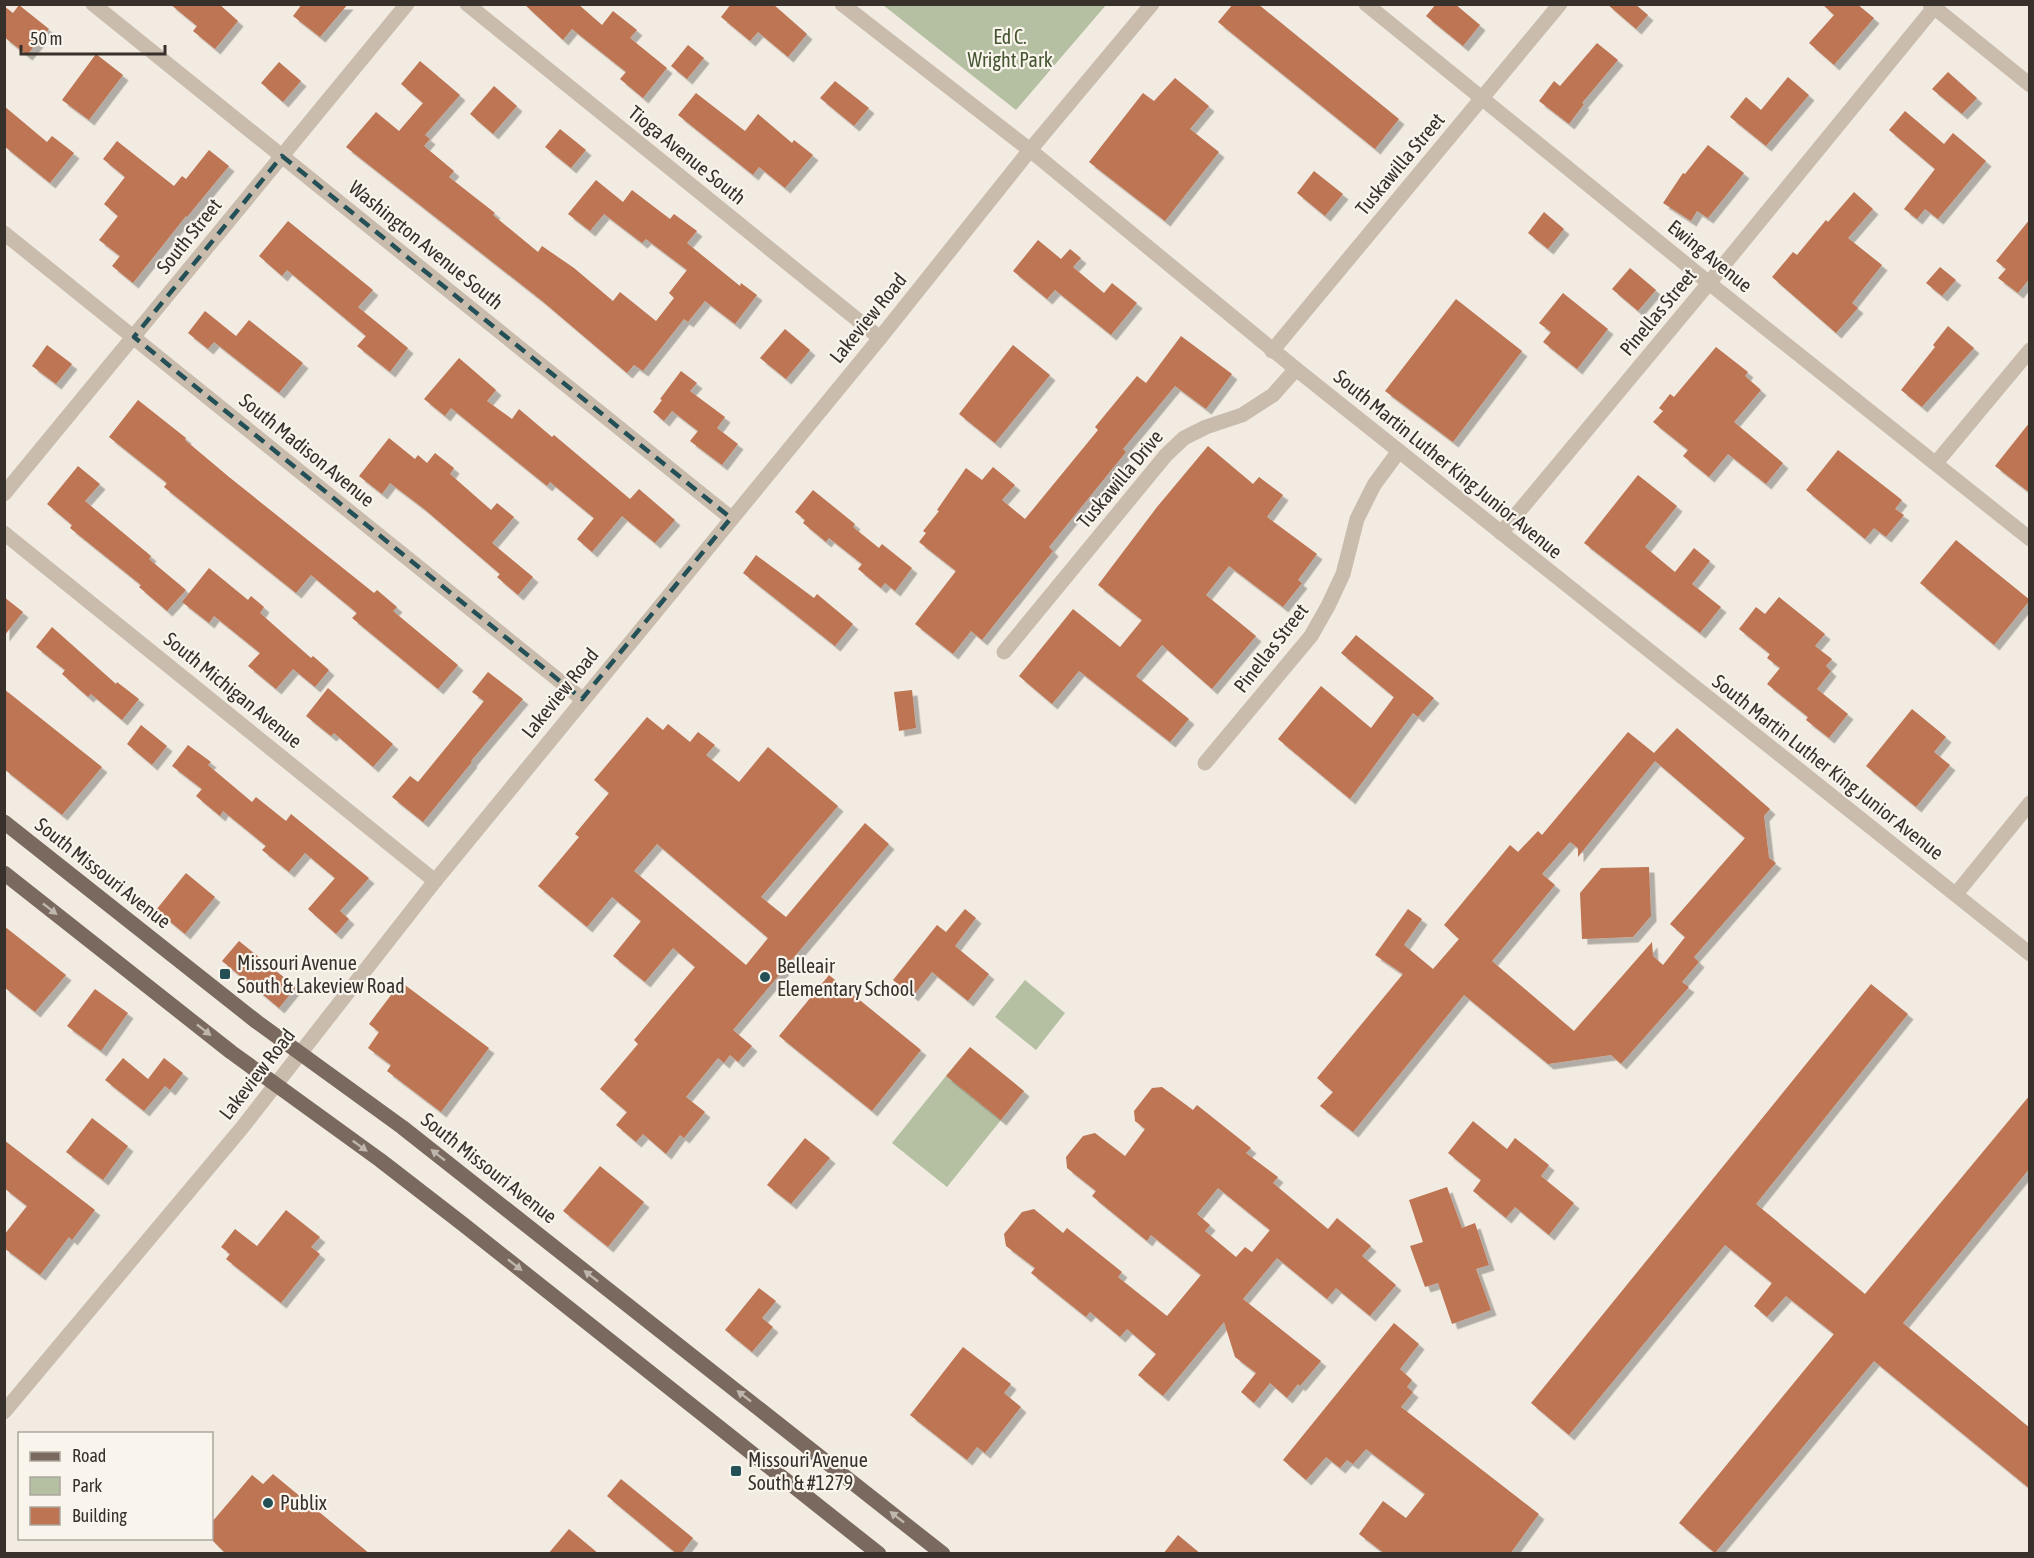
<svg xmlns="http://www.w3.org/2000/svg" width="2034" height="1558" font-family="'Asap Condensed',sans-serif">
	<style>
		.green { fill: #b4c0a1 }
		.building { fill: #bd7453; fill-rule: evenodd; filter: url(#shadow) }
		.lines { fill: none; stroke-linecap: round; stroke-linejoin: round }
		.minor { stroke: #c9bcad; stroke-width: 15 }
		.major { stroke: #79695e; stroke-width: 15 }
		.oneway { fill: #bfb6ad }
		.marked { fill: none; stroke: #235057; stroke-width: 4.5; stroke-dasharray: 12 8; stroke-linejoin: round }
		.poi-dot { fill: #235057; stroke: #f9f5ed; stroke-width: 2 }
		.labels { text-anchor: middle; stroke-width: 4.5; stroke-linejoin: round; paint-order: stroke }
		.park-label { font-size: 20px; fill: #455531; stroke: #f9f5ed }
		.street-label { font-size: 20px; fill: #38302b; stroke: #f9f5ed }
		.poi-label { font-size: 20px; fill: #38302b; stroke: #f9f5ed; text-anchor: start }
	</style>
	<defs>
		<filter id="shadow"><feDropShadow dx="5.5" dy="5.5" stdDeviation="0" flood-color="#0004"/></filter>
	</defs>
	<rect width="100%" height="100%" fill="#f2ebe1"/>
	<!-- green -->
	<g class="green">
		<polygon points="883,5 1106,5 1016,110"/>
		<polygon points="1025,980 1065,1013 1036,1050 995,1017"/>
		<polygon points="946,1076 1001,1120 947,1187 892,1143"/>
	</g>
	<!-- building -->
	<g class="building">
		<polygon points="170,4 219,4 238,21 215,49 193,31 197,26"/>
		<polygon points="302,4 348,4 320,37 293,16"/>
		<polygon points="524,4 578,4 602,25 613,11 637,30 630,38 667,68 643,98 620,79 626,72 572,29 563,40"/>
		<polygon points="731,4 773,4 807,34 788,57 758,32 750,41 721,17"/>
		<polygon points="1233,4 1258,4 1399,119 1375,149 1218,22"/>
		<polygon points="1436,4 1455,4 1480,25 1463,46 1426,16"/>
		<polygon points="1607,4 1635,4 1648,15 1636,29"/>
		<polygon points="1822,4 1857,4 1874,18 1834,65 1809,43 1834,15"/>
		<polygon points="19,5 49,29 27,55 4,37 4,6 13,13"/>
		<polygon points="1597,43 1618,60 1582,103 1584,104 1569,124 1539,101 1554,81 1560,86"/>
		<polygon points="688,45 704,58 687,79 671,66"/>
		<polygon points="96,54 123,75 89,120 62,100"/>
		<polygon points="420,61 460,95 425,135 430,139 424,146 454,171 449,177 495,213 493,215 538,252 542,246 574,268 613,301 620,292 656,321 674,298 669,293 687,270 646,239 642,243 604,214 590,231 568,214 596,180 623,202 632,190 670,219 674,214 697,231 687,243 740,286 741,283 757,295 735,324 705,301 688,322 684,319 643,371 634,365 627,373 541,300 346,147 376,112 399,131 423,103 401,84"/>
		<polygon points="279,62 301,81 283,102 261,83"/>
		<polygon points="1948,72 1977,98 1962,114 1932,89"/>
		<polygon points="1788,77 1809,95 1766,146 1730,117 1746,97 1761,110"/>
		<polygon points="1175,78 1209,106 1190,129 1219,152 1165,221 1089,162 1143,93 1154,101"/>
		<polygon points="835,81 869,108 854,126 820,98"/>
		<polygon points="494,86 517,106 493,134 470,114"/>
		<polygon points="696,93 745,131 758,114 792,143 794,140 813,155 785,188 759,167 753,175 678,115"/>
		<polygon points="4,106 47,142 52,136 74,153 50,183 4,146"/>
		<polygon points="1905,111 1944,144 1953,133 1986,161 1938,219 1925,209 1917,219 1904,209 1935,169 1889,130"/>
		<polygon points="560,129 586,150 571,168 545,147"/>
		<polygon points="117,141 174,186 182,176 186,179 209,150 229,166 187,217 186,216 133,283 112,266 120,256 99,240 118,216 104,204 125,177 103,159"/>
		<polygon points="1708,145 1744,173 1708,218 1697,211 1691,221 1663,203 1683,173 1685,174"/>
		<polygon points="1314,171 1343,194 1325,216 1297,193"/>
		<polygon points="1854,192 1873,209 1848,238 1882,265 1852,303 1858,308 1836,333 1772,277 1793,252 1797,255 1826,220 1828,222"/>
		<polygon points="1544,212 1564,229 1548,249 1528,233"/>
		<polygon points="2030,219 2030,278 2018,293 1998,278 2006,269 1996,261"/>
		<polygon points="288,221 373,290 358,307 408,348 390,372 357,346 366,336 287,270 282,276 259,256"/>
		<polygon points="1038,240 1061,259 1070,249 1081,258 1073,267 1104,293 1112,283 1137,303 1111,335 1055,290 1047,299 1013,271"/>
		<polygon points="1940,267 1956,280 1942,296 1926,283"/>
		<polygon points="1630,268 1656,290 1638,311 1612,289"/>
		<polygon points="1563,293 1608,329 1577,369 1543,342 1551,332 1539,323"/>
		<polygon points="1456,299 1522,351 1453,442 1385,391"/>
		<polygon points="205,311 236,336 249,320 303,363 279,393 214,342 208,349 188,333"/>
		<polygon points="1948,326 1974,348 1922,407 1901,390 1935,347 1933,345"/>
		<polygon points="785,329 810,350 786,379 760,358"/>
		<polygon points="1181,336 1232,374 1206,409 1175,386 1123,449 1126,452 1049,547 1053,551 982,640 971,631 953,654 915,624 956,571 919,542 926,533 923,531 939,511 937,510 966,468 982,480 993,467 1015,485 1002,500 1025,519 1098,430 1095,427 1137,376 1146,383"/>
		<polygon points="47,345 72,364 56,384 32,366"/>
		<polygon points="1013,345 1050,375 995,443 959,414"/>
		<polygon points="1716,347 1748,372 1745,376 1761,390 1734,422 1783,463 1766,484 1728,454 1709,477 1683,456 1688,450 1653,422 1663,411 1659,408 1670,394 1674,397"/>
		<polygon points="459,358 496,390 487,401 512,419 519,409 552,437 554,435 630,499 639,489 675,520 655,543 622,516 592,552 577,539 594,518 550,482 547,486 451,408 445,416 424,399"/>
		<polygon points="681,371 697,383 690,391 725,417 717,428 738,444 722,465 690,441 698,431 672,411 664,421 653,412 662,400 660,399"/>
		<polygon points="138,400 186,438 185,440 229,477 374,593 377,590 397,607 393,611 458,665 438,689 352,618 357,613 311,575 296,593 164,487 167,483 109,437"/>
		<polygon points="2030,422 2030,493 1995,466"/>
		<polygon points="389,438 415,459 418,455 427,463 435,453 454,468 450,474 491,510 497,503 514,517 492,543 533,577 518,595 497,577 500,574 423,508 390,483 382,494 359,476"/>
		<polygon points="1208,446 1253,484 1259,477 1283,495 1267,517 1317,554 1298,580 1302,583 1283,607 1229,566 1206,595 1256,636 1212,689 1162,645 1136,676 1189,719 1170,742 1079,671 1052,704 1019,676 1073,609 1120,647 1142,620 1098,585 1157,507"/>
		<polygon points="1838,450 1902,500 1895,509 1904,515 1886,537 1874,528 1865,539 1806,490"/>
		<polygon points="78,466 100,484 85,501 151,556 149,559 186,590 167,611 139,587 141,585 70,528 72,525 47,504"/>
		<polygon points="1638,475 1677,506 1645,547 1675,572 1694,548 1710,561 1692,584 1721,607 1700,633 1584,543"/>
		<polygon points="813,490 855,524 853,527 879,548 882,544 912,568 895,591 885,583 881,588 858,569 862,564 829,538 826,542 803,523 805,520 795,512"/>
		<polygon points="1956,540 2030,600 1994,645 1920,583"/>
		<polygon points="756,555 814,598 817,594 853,624 835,646 743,573"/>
		<polygon points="209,568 248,600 251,596 264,607 260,613 311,658 313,656 329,670 315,687 293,669 276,689 248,666 260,653 214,616 209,623 182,602"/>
		<polygon points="4,597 23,612 4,636"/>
		<polygon points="1779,597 1825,634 1815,646 1832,659 1826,666 1831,671 1817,689 1848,714 1829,738 1806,720 1808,717 1767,684 1780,668 1767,658 1770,654 1739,629 1756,607 1765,614"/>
		<polygon points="52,627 116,684 117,682 139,699 122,720 91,694 88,697 62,674 65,670 36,647"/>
		<polygon points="1356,635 1434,698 1418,717 1413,713 1350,799 1278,739 1321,686 1371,728 1394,697 1341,653"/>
		<polygon points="488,672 523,699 471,761 472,762 423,822 392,797 410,776 418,782 484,701 472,692"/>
		<polygon points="328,688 393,744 373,767 334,733 331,736 306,716"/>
		<polygon points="4,689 102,767 62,815 4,769"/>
		<polygon points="912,690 916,728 899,731 894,692"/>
		<polygon points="1912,709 1946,737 1934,752 1950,765 1916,807 1866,766"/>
		<path d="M647,717L663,730L668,724L690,742L698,732L715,745L706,755L739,782L768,747L838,806L761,897L786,917L865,823L889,844L733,1030L752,1046L738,1062L730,1055L724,1063L718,1058L686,1097L705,1112L684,1138L680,1135L666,1154L643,1134L636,1142L616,1125L627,1112L600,1089L638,1044L634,1040L695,967L673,948L645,982L613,956L641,921L612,897L587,927L538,886L579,837L575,834L609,793L594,780ZM657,844L768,938L746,965L634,871Z"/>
		<polygon points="141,725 167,746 152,765 127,744"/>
		<path d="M1677,728L1770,809L1764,816L1769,858L1776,863L1694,957L1699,962L1682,982L1689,987L1621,1064L1611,1055L1548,1064L1464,995L1353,1132L1320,1106L1333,1092L1317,1078L1403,974L1375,955L1408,909L1422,919L1404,945L1433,969L1459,939L1444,925L1510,845L1518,852L1538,831L1542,835L1628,732L1654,753ZM1655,761L1745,838L1670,924L1685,937L1663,965L1653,956L1652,942L1574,1031L1492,961L1555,885L1542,874L1570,842L1578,848V857Z"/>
		<polygon points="188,745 211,762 208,765 252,802 256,797 286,821 291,814 369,878 340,911 349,919 336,934 308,909 335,878 305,853 289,872 262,850 266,846 223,811 220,816 196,796 202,789 172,766"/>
		<polygon points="1649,867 1651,916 1633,937 1582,939 1580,893 1601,868"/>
		<polygon points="186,873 215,897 185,934 156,910"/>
		<polygon points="965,909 976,918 955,946 989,974 968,1001 932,972 913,996 893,980 937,925 946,932"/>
		<polygon points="4,926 66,975 35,1012 4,987"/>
		<polygon points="239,941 296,987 279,1008 222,961"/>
		<polygon points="829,975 921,1050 872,1111 779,1036"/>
		<polygon points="401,982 489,1048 441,1112 387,1071 391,1065 368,1048 379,1032 369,1024"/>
		<polygon points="1871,984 1908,1014 1756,1204 1865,1294 2030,1095 2030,1168 1903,1323 2030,1428 2030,1489 1874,1361 1715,1553 1679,1523 1834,1334 1786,1296 1767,1317 1754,1306 1772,1283 1725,1245 1569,1435 1531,1403"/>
		<polygon points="95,989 128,1013 101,1051 67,1026"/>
		<polygon points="970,1047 1024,1091 1001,1120 946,1076"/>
		<polygon points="123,1058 148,1079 164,1058 183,1073 170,1090 165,1086 144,1111 105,1080"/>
		<path d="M1162,1087L1193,1110L1197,1105L1251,1148L1246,1153L1278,1177L1273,1183L1328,1229L1337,1218L1371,1246L1362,1256L1396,1285L1370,1316L1336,1288L1327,1299L1277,1258L1243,1299L1321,1361L1300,1386L1298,1384L1287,1398L1270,1383L1254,1403L1241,1392L1256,1373L1235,1357L1224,1322L1163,1396L1138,1375L1156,1354L1127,1329L1120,1337L1090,1312L1086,1317L1031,1273L1035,1268L1006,1246L1004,1234L1022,1212L1034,1209L1063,1233L1067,1228L1122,1272L1118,1277L1167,1316L1201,1275L1151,1235L1147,1241L1092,1196L1096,1191L1067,1168L1066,1157L1083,1136L1095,1133L1125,1156L1145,1129L1135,1121L1134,1111L1152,1088ZM1218,1188L1270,1230L1252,1252L1245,1247L1236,1257L1205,1231L1210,1225L1197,1214Z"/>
		<polygon points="92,1118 128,1146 103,1180 66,1152"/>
		<polygon points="1473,1121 1507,1149 1515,1138 1549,1165 1541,1176 1574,1203 1549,1235 1515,1207 1506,1218 1473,1191 1481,1180 1448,1153"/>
		<polygon points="805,1138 830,1158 791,1204 767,1185"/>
		<polygon points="4,1140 95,1210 72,1240 69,1237 40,1275 4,1248 4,1235 27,1206 4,1188"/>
		<polygon points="600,1166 644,1202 608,1247 563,1211"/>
		<polygon points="1447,1187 1462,1228 1475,1223 1489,1265 1476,1269 1491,1310 1452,1324 1438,1283 1425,1287 1410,1246 1423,1242 1409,1200"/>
		<polygon points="286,1210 320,1237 311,1247 320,1254 281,1303 226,1259 230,1254 221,1247 235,1229 257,1246"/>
		<polygon points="759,1288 776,1301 762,1318 773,1327 752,1352 725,1330"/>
		<polygon points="1394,1323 1419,1344 1400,1369 1412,1380 1407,1387 1413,1392 1401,1407 1539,1514 1510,1554 1385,1554 1359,1534 1383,1501 1406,1518 1425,1494 1366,1449 1353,1464 1347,1460 1340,1468 1326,1457 1306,1480 1283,1460"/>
		<polygon points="963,1347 1011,1384 1004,1393 1021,1407 985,1453 977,1447 967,1460 910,1415"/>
		<polygon points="273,1474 370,1554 226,1554 212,1540 212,1522 252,1475 263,1484"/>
		<polygon points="621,1479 693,1538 681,1554 677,1554 607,1496"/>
		<polygon points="569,1529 599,1554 548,1554"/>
		<polygon points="1178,1535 1201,1554 1163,1554"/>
	</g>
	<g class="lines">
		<!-- minor -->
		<g class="minor">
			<polyline points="93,4 731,518"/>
			<polyline points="467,4 880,338"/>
			<polyline points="842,4 1030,150 1296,369 2030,954"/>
			<polyline points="1366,4 1709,283 2030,539"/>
			<polyline points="1930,4 2030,85"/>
			<polyline points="4,233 582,699"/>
			<polyline points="1272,351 1560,4"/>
			<polyline points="1936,463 2030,350"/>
			<polyline points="4,494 407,4"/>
			<polyline points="4,533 435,881"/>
			<polyline points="1501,533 1709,283 1937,4"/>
			<polyline points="1004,652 1166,455 1184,438 1206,427 1242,415 1273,395 1296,369"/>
			<polyline points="1205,763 1311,636 1328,606 1343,574 1357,519 1374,485 1399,451"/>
			<polyline points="1956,894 2030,803"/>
			<polyline points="4,1412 241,1129 435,881 880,338 1030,150 1152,4"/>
		</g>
		<!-- major -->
		<g class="major">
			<polyline points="4,822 257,1022 402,1127 943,1554"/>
			<polyline points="4,873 231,1052 380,1160 464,1225 879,1554"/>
		</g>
	</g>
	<!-- one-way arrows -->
	<defs><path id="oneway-solid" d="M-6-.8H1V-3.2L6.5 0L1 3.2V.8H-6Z" transform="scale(1.5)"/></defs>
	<g class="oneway">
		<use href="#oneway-solid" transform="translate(50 909) rotate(38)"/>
		<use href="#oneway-solid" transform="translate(204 1030) rotate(38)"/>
		<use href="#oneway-solid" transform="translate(360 1146) rotate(36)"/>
		<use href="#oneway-solid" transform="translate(438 1155) rotate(-142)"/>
		<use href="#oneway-solid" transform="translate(515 1265) rotate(38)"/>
		<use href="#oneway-solid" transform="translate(591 1276) rotate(-142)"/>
		<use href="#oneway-solid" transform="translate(744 1396) rotate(-142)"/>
		<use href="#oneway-solid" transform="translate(897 1517) rotate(-142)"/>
	</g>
	<!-- marked area -->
	<path class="marked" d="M282,156L731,518L582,699L134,337Z"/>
	<!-- markers -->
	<g class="poi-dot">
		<rect x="219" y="968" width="12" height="12" rx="3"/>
		<circle cx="765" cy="977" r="6"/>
		<rect x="730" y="1465" width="12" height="12" rx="3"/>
		<circle cx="268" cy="1503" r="6"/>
	</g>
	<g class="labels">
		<!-- park labels -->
		<g class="park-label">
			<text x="1010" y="44">Ed C.<tspan x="1010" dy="23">Wright Park</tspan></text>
		</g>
		<!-- street labels -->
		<g class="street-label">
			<text transform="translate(687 155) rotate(39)" y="7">Tioga Avenue South</text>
			<text transform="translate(1400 164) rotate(-50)" y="7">Tuskawilla Street</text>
			<text transform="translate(189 236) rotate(-51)" y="7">South Street</text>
			<text transform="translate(426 245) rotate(39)" y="7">Washington Avenue South</text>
			<text transform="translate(1710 256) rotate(39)" y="7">Ewing Avenue</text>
			<text transform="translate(1658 312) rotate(-50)" y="7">Pinellas Street</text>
			<text transform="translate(868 318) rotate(-51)" y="7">Lakeview Road</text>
			<text transform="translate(307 450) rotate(39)" y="7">South Madison Avenue</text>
			<text transform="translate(1448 464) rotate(39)" y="7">South Martin Luther King Junior Avenue</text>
			<text transform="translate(1120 479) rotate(-50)" y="7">Tuskawilla Drive</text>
			<text transform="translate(1271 648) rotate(-52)" y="7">Pinellas Street</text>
			<text transform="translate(233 690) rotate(39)" y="7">South Michigan Avenue</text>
			<text transform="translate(560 693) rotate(-51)" y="7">Lakeview Road</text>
			<text transform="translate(1828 767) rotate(38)" y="7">South Martin Luther King Junior Avenue</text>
			<text transform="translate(103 873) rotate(38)" y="7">South Missouri Avenue</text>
			<text transform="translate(257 1074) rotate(-52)" y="7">Lakeview Road</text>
			<text transform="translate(489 1168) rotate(38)" y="7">South Missouri Avenue</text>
		</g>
		<!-- poi labels -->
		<g class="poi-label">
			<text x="237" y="970">Missouri Avenue<tspan x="237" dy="23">South &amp; Lakeview Road</tspan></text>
			<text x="777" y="973">Belleair<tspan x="777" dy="23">Elementary School</tspan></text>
			<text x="748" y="1467">Missouri Avenue<tspan x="748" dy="23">South &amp; #1279</tspan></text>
			<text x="280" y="1510">Publix</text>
		</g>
	</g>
	<!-- border -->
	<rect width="2034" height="1558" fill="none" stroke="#38302b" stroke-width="12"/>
	<!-- legend -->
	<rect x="18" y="1432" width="195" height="108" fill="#f9f5ed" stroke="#aca69f" stroke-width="1.5"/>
	<rect x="30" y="1452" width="30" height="9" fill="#79695e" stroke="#aca69f" stroke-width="1.5"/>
	<text x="72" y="1462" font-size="18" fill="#38302b">Road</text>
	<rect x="30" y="1477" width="30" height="18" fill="#b4c0a1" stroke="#aca69f" stroke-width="1.5"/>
	<text x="72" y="1492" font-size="18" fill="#38302b">Park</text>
	<rect x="30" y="1507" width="30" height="18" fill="#bd7453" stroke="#aca69f" stroke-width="1.5"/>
	<text x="72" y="1522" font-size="18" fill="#38302b">Building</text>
	<!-- scale -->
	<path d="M21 45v9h144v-9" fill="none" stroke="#38302b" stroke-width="3"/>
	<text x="30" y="45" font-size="18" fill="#38302b" stroke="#f9f5ed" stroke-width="4.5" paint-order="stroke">50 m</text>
</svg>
